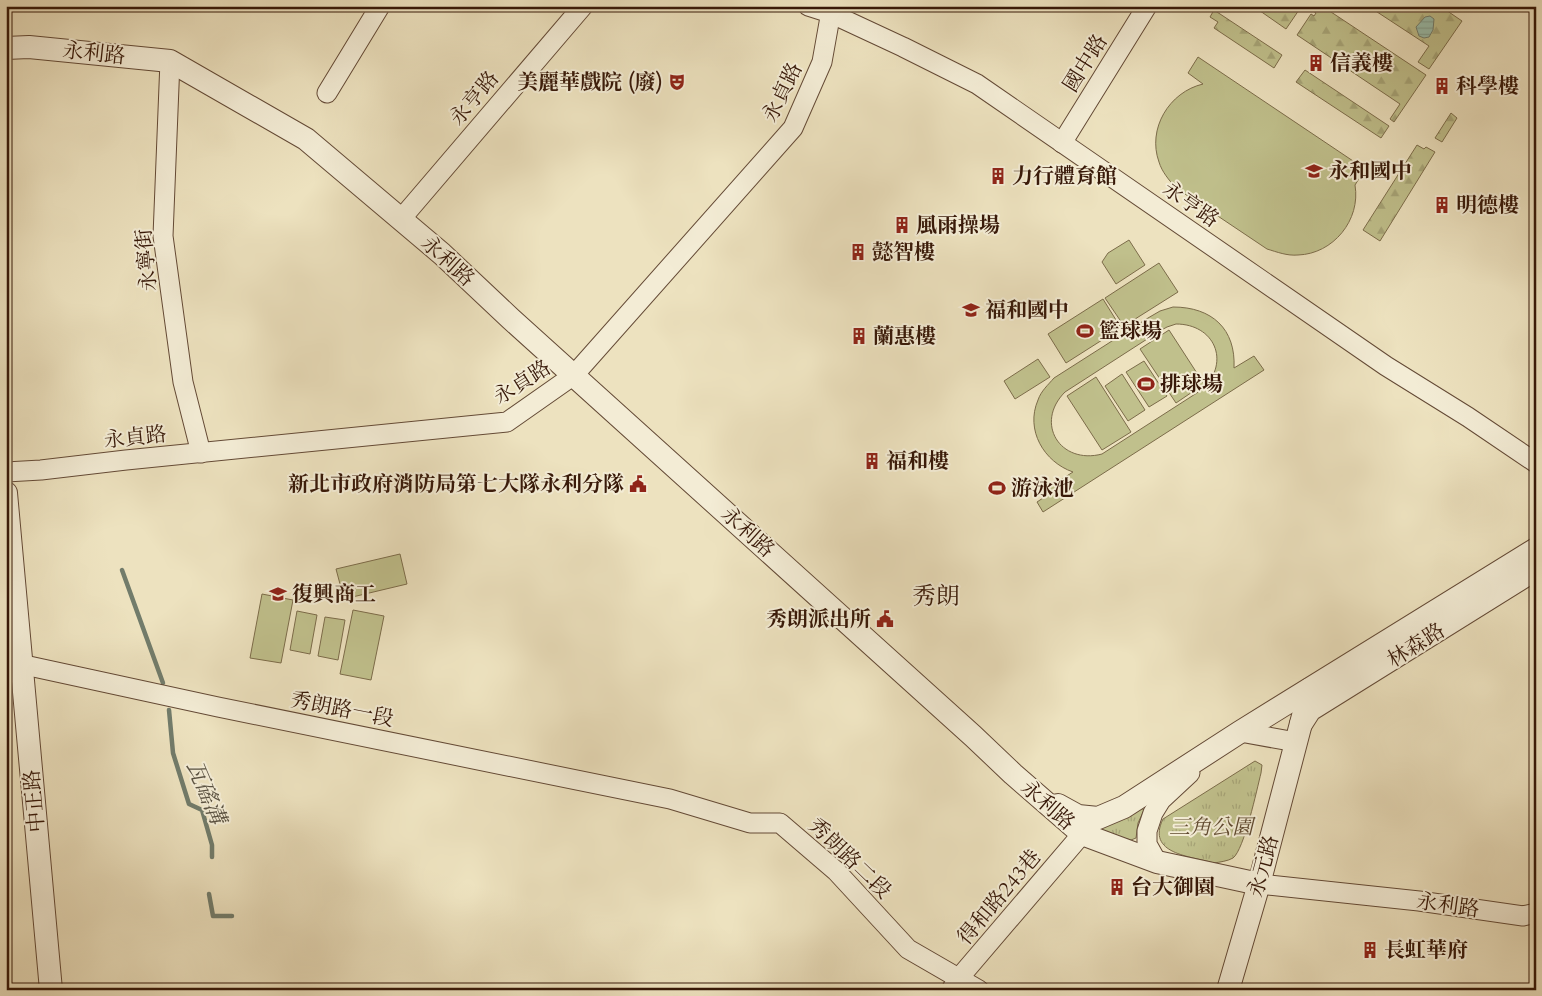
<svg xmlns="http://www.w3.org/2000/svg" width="1542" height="996" font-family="Cardo,'Noto Serif TC',serif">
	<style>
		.grass { fill: url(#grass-tufts); stroke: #7c6c4a }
		.forest { fill: url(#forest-firs); stroke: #7c6c4a }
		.garden { fill: #c0c08c; stroke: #7c6c4a; fill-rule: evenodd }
		.water { fill: url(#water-rules); stroke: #727c6b }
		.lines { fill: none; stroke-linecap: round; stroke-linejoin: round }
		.stream { stroke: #727c6b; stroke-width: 4.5 }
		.minor-casing { stroke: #644a36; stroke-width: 21 }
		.tertiary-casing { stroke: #644a36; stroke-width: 24 }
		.minor { stroke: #f3ecd5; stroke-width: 19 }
		.tertiary { stroke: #f3ecd5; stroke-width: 22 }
		.labels { text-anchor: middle; stroke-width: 4; stroke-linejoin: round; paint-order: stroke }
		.street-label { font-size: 21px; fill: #371808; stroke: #f3ecd5 }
		.poi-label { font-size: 21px; font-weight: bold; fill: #371808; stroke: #f3ecd5; text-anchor: start }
		.park-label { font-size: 21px; font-style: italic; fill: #604a30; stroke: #f3ecd5 }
		.water-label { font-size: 22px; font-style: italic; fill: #5a5242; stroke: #f3ecd5 }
		.quarter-label { font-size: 24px; fill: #371808; stroke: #f3ecd5 }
	</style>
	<defs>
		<pattern id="grass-tufts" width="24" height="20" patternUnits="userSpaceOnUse" patternTransform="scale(1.25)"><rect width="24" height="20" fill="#c0c08c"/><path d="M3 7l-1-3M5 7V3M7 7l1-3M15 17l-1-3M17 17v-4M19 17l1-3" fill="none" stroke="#a6a477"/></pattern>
		<pattern id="forest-firs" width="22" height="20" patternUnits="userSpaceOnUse" patternTransform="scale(1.25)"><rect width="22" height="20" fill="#c0c08c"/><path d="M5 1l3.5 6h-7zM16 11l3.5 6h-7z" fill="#a6a477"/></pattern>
		<pattern id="water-rules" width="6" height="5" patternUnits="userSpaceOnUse" patternTransform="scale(1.25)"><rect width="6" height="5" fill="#9abfad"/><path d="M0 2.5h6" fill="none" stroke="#85a393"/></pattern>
	</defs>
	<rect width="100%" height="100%" fill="#ede2bf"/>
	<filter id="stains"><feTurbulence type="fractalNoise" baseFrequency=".004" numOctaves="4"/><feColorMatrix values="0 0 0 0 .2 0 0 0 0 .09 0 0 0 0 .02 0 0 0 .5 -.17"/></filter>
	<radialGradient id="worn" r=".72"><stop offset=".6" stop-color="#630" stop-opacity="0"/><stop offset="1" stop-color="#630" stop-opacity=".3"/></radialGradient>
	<!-- grass -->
	<g class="grass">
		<path d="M1255,761L1262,765L1261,773C1257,789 1244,850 1233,858C1228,861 1220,862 1214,863C1190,856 1146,854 1163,819Z"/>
		<polygon points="1141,808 1144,810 1138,823 1136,838 1131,840 1097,831 1098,824"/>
	</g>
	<!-- forest -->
	<g class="forest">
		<polygon points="1253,6 1299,6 1301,7 1286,29"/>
		<polygon points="1316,6 1322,6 1426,75 1394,122 1390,119 1400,104 1297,35 1311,14 1314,16 1316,13 1313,11"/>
		<polygon points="1368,6 1440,6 1462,21 1429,69 1418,62 1429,46"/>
		<polygon points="1214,10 1282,55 1274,68 1214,28 1218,22 1210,17"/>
		<polygon points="1305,70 1389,126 1381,138 1296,82"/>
		<polygon points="1451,113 1457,118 1442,142 1435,138"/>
		<polygon points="1417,145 1424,149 1426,147 1435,152 1380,241 1363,230"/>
	</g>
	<!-- garden -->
	<g class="garden">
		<path d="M1198,57L1365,169L1355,185C1361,220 1333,254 1298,255C1287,256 1277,252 1267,249L1176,188C1169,180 1162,172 1159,162C1147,129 1169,92 1203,84L1188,73Z"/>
		<polygon points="1129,240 1145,265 1116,284 1102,262 1108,253"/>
		<polygon points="1159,263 1178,292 1124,326 1105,298"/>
		<polygon points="1103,299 1121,328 1066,363 1048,334"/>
		<path d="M1173,307C1212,307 1236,329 1234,368L1254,356L1264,370L1043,512L1037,502L1049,494L1046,489L1073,472C1044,462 1025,430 1038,400C1041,391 1048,385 1054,378L1148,318L1160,311ZM1176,324C1214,324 1231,361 1203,389L1102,454C1060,465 1034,423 1065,392L1158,332L1167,327Z"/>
		<polygon points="1169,330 1204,384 1176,403 1140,349"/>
		<polygon points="1038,359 1050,377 1015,399 1004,381"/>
		<polygon points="1144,361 1167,396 1149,407 1126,372"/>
		<polygon points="1122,374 1145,410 1128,421 1105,386"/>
		<polygon points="1096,377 1131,432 1102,450 1067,396"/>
		<polygon points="400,554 407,584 344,599 336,569"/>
		<polygon points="262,594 293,600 281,663 250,658"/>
		<polygon points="353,610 384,616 371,680 340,674"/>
		<polygon points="297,611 317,615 310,654 290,650"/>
		<polygon points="325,617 345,620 338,660 318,656"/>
	</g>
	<!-- water -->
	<polygon class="water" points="1430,16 1434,19 1433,30 1429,37 1424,38 1419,36 1416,27 1425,17"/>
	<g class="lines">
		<!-- stream -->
		<g class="stream">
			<polyline points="122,570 163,683"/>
			<polyline points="169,710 173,753 189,804 202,810 212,845 212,857"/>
			<polyline points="209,894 213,916 232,916"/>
		</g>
		<!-- minor casing -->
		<g class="minor-casing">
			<g id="minor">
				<polyline points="808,6 830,13 903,47 977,84 1386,366 1468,417 1536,463"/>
				<polyline points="170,61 163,236 183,382 201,453"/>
				<polyline points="327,93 380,6"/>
				<polyline points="1062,143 1147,6"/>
				<polyline points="401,219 583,6"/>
				<polyline points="6,472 41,470 126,460 507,422 574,375 793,128 822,62 832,6"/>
				<polyline points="6,661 218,707 670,799 750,823 780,823 836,871 908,949 979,990"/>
				<polyline points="1240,732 1296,742"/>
				<polyline points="1157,862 1147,844 1147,831 1153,813 1161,800 1190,773"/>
				<polyline points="1259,884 1419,901 1523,916 1536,913"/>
				<polyline points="951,990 959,978 1082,834"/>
			</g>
		</g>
		<!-- tertiary casing -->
		<g class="tertiary-casing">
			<g id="tertiary">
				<polyline points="6,48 29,47 170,61 306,139 442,254 511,319 973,736 1013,774 1082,834 1157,862 1259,884"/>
				<polyline points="6,493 51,990"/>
				<polyline points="1301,724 1310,710 1536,569"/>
				<polyline points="1058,805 1078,816 1098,818 1124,807 1240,732 1536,549"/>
				<polyline points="1228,990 1259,884 1310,689"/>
			</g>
		</g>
		<!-- minor -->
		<use href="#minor" class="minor"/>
		<!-- tertiary -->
		<use href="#tertiary" class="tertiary"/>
	</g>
	<!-- icons -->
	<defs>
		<g id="building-bare" transform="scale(1.35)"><path d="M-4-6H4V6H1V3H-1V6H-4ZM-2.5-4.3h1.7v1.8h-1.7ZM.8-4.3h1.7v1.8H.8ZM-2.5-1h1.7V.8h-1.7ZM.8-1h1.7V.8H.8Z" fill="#8f2418" stroke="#f3ecd5" stroke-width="2.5" paint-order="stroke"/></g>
		<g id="theatre-bare" transform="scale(1.35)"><path d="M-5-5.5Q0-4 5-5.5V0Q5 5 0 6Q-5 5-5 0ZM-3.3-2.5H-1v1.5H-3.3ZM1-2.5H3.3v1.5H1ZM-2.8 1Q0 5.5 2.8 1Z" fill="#8f2418" stroke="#f3ecd5" stroke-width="2.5" paint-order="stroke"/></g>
		<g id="school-bare" transform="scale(1.35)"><path d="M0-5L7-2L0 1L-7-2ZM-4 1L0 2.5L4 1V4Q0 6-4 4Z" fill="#8f2418" stroke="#f3ecd5" stroke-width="2.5" paint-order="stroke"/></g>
		<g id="stadium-bare" transform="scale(1.35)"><path d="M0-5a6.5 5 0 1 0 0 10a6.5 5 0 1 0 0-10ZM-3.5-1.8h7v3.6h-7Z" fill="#8f2418" stroke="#f3ecd5" stroke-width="2.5" paint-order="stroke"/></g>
		<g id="civic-bare" transform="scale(1.35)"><path d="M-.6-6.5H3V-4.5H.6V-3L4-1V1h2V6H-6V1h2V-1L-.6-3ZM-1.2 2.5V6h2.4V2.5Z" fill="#8f2418" stroke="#f3ecd5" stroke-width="2.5" paint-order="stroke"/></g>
	</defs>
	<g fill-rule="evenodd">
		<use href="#building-bare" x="1316" y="63"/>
		<use href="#theatre-bare" x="677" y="82"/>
		<use href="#building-bare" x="1442" y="86"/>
		<use href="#school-bare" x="1314" y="171"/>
		<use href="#building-bare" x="998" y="176"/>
		<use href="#building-bare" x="1442" y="205"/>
		<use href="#building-bare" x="902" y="225"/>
		<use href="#building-bare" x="858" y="252"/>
		<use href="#school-bare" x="971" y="310"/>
		<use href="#stadium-bare" x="1085" y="331"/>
		<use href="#building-bare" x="859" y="336"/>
		<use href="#stadium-bare" x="1146" y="384"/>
		<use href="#building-bare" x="872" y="461"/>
		<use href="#civic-bare" x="638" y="484"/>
		<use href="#stadium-bare" x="997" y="488"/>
		<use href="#school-bare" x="278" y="594"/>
		<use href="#civic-bare" x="885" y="619"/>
		<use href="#building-bare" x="1117" y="887"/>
		<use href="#building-bare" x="1370" y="950"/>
	</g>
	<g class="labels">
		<!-- street labels -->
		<g class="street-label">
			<text transform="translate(94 53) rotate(6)" y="7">永利路</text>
			<text transform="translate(1085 63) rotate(-58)" y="7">國中路</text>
			<text transform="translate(782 92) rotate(-64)" y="7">永貞路</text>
			<text transform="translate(474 98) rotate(-50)" y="7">永亨路</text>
			<text transform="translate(1191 204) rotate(35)" y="7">永亨路</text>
			<text transform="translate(146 260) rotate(-95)" y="7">永寧街</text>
			<text transform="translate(448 261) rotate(42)" y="7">永利路</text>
			<text transform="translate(522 382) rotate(-32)" y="7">永貞路</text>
			<text transform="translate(135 437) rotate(-6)" y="7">永貞路</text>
			<text transform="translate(748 532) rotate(42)" y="7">永利路</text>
			<text transform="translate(1416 645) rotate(-32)" y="7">林森路</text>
			<text transform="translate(342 709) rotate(11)" y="7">秀朗路一段</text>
			<text transform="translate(34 801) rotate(-95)" y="7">中正路</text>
			<text transform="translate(1048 805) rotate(41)" y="7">永利路</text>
			<text transform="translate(850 858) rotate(44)" y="7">秀朗路二段</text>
			<text transform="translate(1263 866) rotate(-75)" y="7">永元路</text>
			<text transform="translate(999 897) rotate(-50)" y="7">得和路243巷</text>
			<text transform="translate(1448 905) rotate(8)" y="7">永利路</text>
		</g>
		<!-- poi labels -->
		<g class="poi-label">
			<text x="1330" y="70">信義樓</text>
			<text x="663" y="89" text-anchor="end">美麗華戲院 (廢)</text>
			<text x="1456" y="93">科學樓</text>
			<text x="1328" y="178">永和國中</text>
			<text x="1012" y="183">力行體育館</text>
			<text x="1456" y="212">明德樓</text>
			<text x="916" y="232">風雨操場</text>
			<text x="872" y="259">懿智樓</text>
			<text x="985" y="317">福和國中</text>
			<text x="1099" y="338">籃球場</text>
			<text x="873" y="343">蘭惠樓</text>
			<text x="1160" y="391">排球場</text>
			<text x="886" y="468">福和樓</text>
			<text x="624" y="491" text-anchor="end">新北市政府消防局第七大隊永利分隊</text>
			<text x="1011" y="495">游泳池</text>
			<text x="292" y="601">復興商工</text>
			<text x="871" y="626" text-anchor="end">秀朗派出所</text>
			<text x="1131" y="894">台大御園</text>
			<text x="1384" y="957">長虹華府</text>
		</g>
		<!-- park labels -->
		<g class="park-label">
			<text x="1211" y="834">三角公園</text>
		</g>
		<!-- water labels -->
		<g class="water-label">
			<text transform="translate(207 792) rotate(67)" y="8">瓦磘溝</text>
		</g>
		<!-- quarter labels -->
		<g class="quarter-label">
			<text x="936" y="604">秀朗</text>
		</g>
	</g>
	<!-- margin -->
	<rect width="1542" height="996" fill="none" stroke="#ede2bf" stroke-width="25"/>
	<rect x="8" y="8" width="1527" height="981" fill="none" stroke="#371808" stroke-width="2.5"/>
	<rect x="12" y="12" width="1517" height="971" fill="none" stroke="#371808"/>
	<rect width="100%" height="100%" filter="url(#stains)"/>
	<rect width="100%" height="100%" fill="url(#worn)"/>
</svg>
